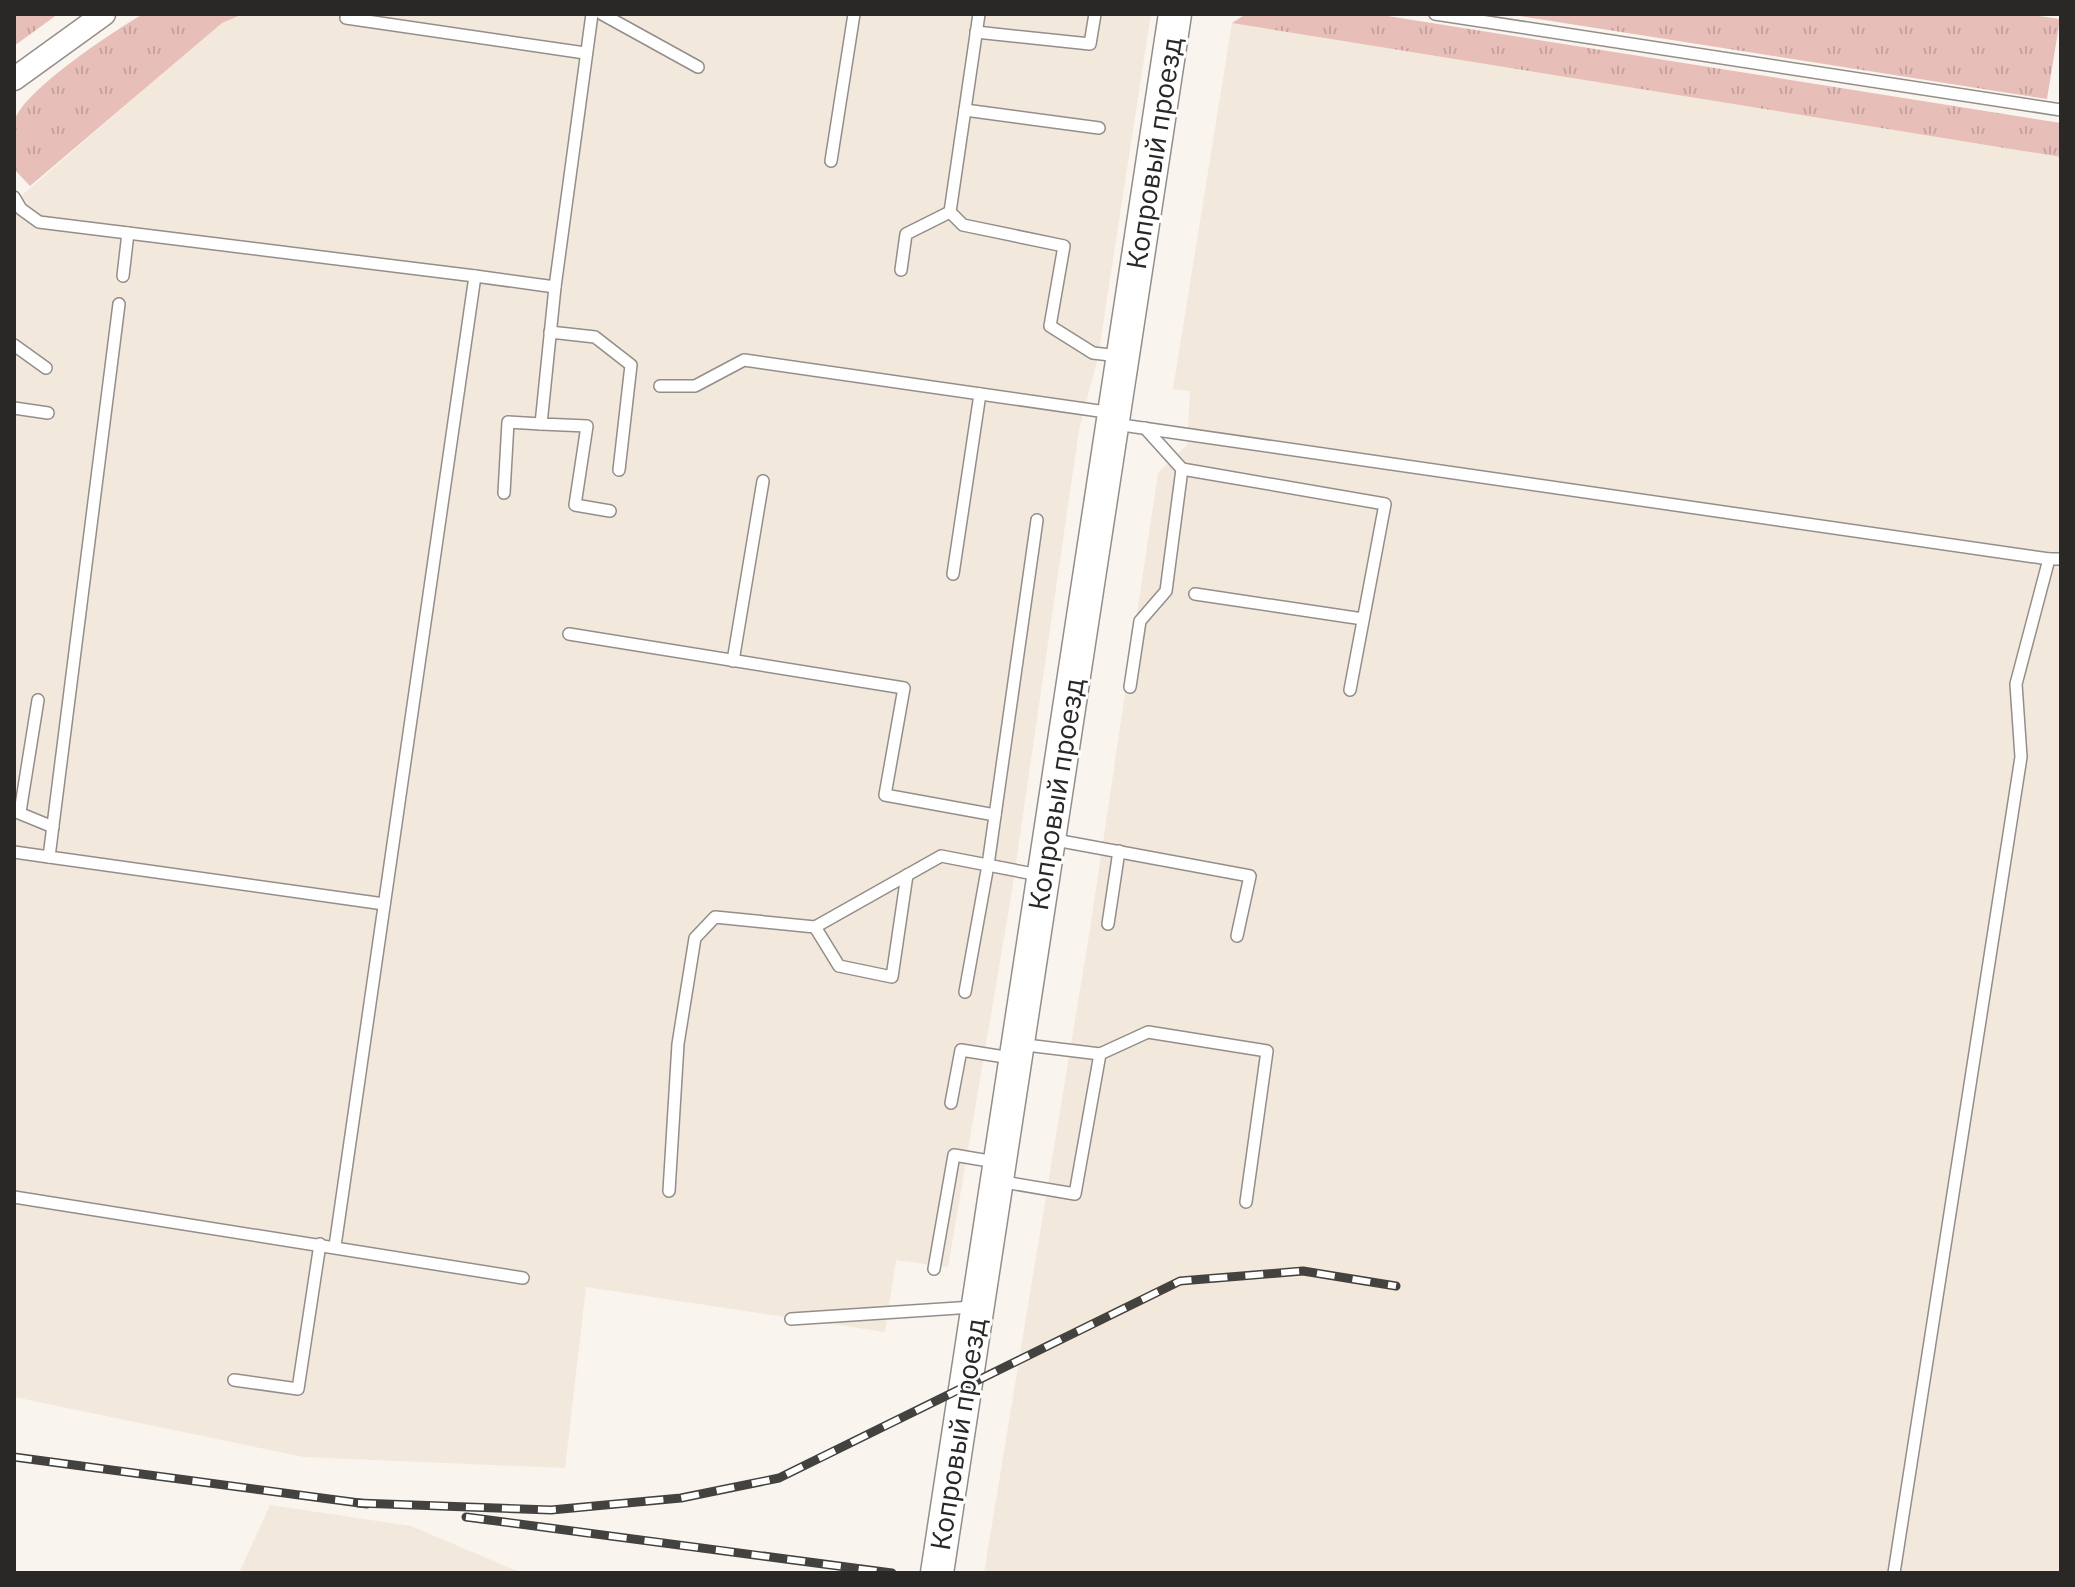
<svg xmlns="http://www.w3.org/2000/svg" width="2075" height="1587" font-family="'IBM Plex Sans',sans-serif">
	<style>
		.built { fill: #f3e8dc }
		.grass { fill: url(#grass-tufts) }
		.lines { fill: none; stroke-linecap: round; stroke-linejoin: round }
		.lane-casing { stroke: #938e89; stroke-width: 14 }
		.street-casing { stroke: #938e89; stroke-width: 25 }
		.secondary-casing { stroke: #938e89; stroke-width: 35 }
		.lane { stroke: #fff; stroke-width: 11 }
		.street { stroke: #fff; stroke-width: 22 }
		.secondary { stroke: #fff; stroke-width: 32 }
		.rail-casing { stroke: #44423f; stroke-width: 9 }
		.rail { stroke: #fff; stroke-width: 6; stroke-dasharray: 18; stroke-linecap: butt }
		.labels { text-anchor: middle; stroke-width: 6; stroke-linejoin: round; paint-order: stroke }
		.street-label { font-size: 28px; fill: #2a2826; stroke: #fff }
	</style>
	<defs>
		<pattern id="grass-tufts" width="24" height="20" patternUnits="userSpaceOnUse" patternTransform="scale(2)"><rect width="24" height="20" fill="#e8beb9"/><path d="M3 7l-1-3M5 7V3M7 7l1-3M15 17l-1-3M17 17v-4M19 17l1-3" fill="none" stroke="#c7a39f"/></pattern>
	</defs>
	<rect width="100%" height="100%" fill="#faf4ee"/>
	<!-- built -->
	<g class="built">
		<polygon points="243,14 1151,14 1098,357 1079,430 1011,897 948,1267 896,1260 885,1332 586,1287 565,1468 304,1457 14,1397 14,202 222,22"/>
		<polygon points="1232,23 2061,157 2061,1573 984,1573 1090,929 1158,473 1187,445 1190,391 1173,389"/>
		<polygon points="270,1505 411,1526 522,1573 239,1573"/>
	</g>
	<!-- grass -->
	<g class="grass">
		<polygon points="14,14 58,14 14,46"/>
		<path d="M143,14H243L222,23L30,186L14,169C14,154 11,134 15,120C24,90 114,31 143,14Z"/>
		<polygon points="1246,14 1375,14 2061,123 2061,157 1232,23"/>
		<polygon points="1507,14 2025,14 2060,19 2047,99"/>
	</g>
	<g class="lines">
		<!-- lane casing -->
		<g class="lane-casing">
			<g id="lane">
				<polyline points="592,14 555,287 541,424 587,426 575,505 610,511"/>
				<polyline points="602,14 698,67"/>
				<polyline points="1435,14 2061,110"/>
				<polyline points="346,18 585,53"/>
				<polyline points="976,32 1090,44 1095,14"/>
				<polyline points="965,110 1099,128"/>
				<polyline points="831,161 854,14"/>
				<polyline points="14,197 21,209 39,222 475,276"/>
				<polyline points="950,212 963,225 1064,246 1050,326 1093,353 1119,356"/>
				<polyline points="950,212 979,14"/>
				<polyline points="901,270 906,234 950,212"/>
				<polyline points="123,276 128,233"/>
				<polyline points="119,304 49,857 384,904"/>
				<polyline points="550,332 595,337 631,365 619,470"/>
				<polyline points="14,345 46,368"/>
				<polyline points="660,386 695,386 744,360 1113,413"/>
				<polyline points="14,408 48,413"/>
				<polyline points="1115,424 2049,559"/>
				<polyline points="1182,469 1385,504 1350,690"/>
				<polyline points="504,493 508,422 541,424"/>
				<polyline points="953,574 980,394"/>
				<polyline points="1195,594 1363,619"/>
				<polyline points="569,634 904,688 885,795 995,815"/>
				<polyline points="733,661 763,481"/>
				<polyline points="1130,687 1140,621 1166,591 1182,469 1145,428"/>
				<polyline points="14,811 53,827"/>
				<polyline points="20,812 38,700"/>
				<polyline points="1050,839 1250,876 1237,936"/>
				<polyline points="14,852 49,857"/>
				<polyline points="1108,924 1119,851"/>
				<polyline points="815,927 839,966 892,977 907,875"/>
				<polyline points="965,992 988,865 1037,520"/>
				<polyline points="1018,1044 1100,1054 1148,1032 1267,1051 1246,1202"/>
				<polyline points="951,1103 961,1050 1011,1058"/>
				<polyline points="998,1181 1075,1194 1100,1054"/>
				<polyline points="669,1191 678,1044 695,938 715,917 815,927 941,856 1039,875"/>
				<polyline points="14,1197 523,1278"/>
				<polyline points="335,1246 475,276 555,287"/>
				<polyline points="934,1269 954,1155 995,1162"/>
				<polyline points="791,1319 973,1307"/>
				<polyline points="234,1380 298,1389 320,1244"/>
				<polyline points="1894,1573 2021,757 2016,684 2049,559 2061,559"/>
			</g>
		</g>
		<!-- street casing -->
		<g class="street-casing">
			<polyline id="street" points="14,79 104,14"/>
		</g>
		<!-- secondary casing -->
		<g class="secondary-casing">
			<polyline id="secondary" points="937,1573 1175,14"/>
		</g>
		<!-- lane -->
		<use href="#lane" class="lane"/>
		<!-- street -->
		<use href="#street" class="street"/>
		<!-- secondary -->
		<use href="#secondary" class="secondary"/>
		<!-- rail casing -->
		<g class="rail-casing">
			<g id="rail">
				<polyline points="14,1457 367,1504"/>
				<polyline points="358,1503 551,1510 681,1498 779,1478 1180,1281 1303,1271 1396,1286"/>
				<polyline points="466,1517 892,1573"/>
			</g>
		</g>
		<!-- rail -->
		<use href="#rail" class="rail"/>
	</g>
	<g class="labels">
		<!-- street labels -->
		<g class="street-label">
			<text transform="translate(1154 153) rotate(-81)" y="10">Копровый проезд</text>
			<text transform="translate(1056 794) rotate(-81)" y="10">Копровый проезд</text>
			<text transform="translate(958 1434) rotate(-81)" y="10">Копровый проезд</text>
		</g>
	</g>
	<!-- border -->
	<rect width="2075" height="1587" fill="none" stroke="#2a2826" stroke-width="32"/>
</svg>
